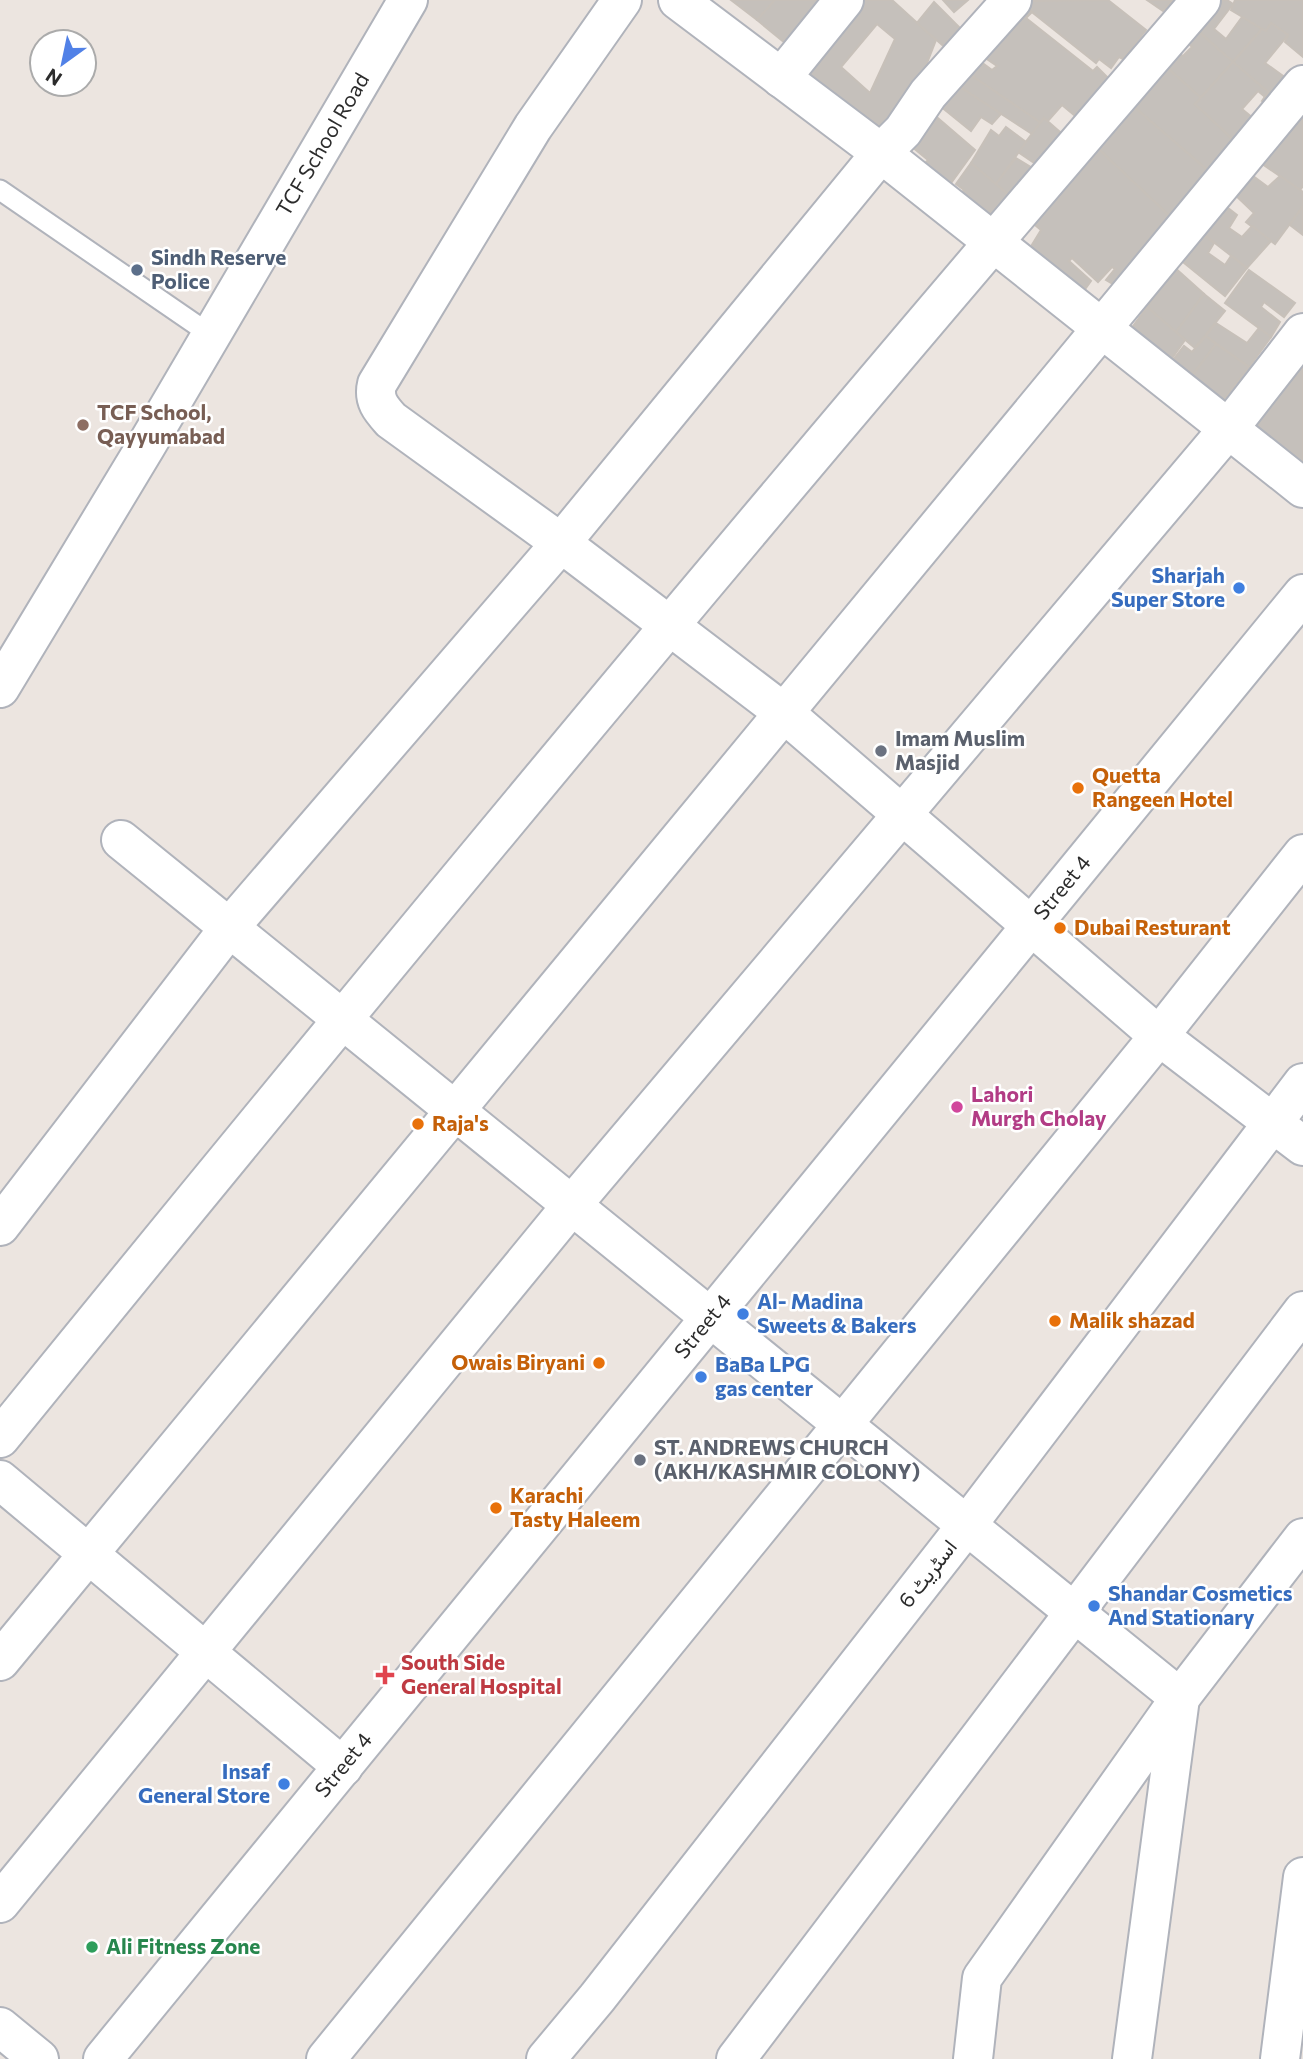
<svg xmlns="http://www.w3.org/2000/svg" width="1303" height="2059" font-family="Commissioner,Vazirmatn,sans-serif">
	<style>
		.building { fill: #c5c0bb; stroke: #c7c0b9; stroke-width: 2; fill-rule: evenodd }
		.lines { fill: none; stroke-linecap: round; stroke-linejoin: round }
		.lane-casing { stroke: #b0b3bb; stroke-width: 23 }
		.street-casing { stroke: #b0b3bb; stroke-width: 42 }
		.secondary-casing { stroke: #b0b3bb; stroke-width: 42 }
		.lane { stroke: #fff; stroke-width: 19 }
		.street { stroke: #fff; stroke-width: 38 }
		.secondary { stroke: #fff; stroke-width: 38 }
		.service-dot { fill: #5c6f8a; stroke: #fff; stroke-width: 2.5 }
		.education-dot { fill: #8d6e63; stroke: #fff; stroke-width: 2.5 }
		.shop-dot { fill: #3f7fe0; stroke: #fff; stroke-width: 2.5 }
		.worship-dot { fill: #6b7280; stroke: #fff; stroke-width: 2.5 }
		.food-dot { fill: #e8710a; stroke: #fff; stroke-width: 2.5 }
		.hotel-dot { fill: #d1479c; stroke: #fff; stroke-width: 2.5 }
		.health-dot { fill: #e0444e; stroke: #fff; stroke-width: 2.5 }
		.leisure-dot { fill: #2e9e5b; stroke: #fff; stroke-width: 2.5 }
		.labels { text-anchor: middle; stroke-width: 5; stroke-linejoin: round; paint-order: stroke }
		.street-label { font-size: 21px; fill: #2c2c2c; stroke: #fff }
		.service-label { font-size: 21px; font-weight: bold; fill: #4e5e75; stroke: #fff; text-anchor: start }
		.education-label { font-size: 21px; font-weight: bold; fill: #785e54; stroke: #fff; text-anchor: start }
		.shop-label { font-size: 21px; font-weight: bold; fill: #366cbe; stroke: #fff; text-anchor: start }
		.worship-label { font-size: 21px; font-weight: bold; fill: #5b616d; stroke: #fff; text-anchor: start }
		.food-label { font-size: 21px; font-weight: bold; fill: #c56008; stroke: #fff; text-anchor: start }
		.hotel-label { font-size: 21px; font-weight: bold; fill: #b23c85; stroke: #fff; text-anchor: start }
		.health-label { font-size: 21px; font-weight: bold; fill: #be3a42; stroke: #fff; text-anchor: start }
		.leisure-label { font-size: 21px; font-weight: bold; fill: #27864d; stroke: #fff; text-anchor: start }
	</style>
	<rect width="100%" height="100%" fill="#ece5e0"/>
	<!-- building -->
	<g class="building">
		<polygon points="731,0 775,0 757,20"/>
		<polygon points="775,0 826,0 790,47 757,20"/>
		<path d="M859,0H892L936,40L909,109L883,139L798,70ZM877,24L895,39L870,93L841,67Z"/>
		<polygon points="943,0 968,0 954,12"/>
		<polygon points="1108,0 1146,30 1123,59 1119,57 1111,68 1099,59 1096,63 1018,1"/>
		<polygon points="1147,0 1173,0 1163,11"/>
		<polygon points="1206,0 1227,0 1233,4 1214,29 1226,39 1242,17 1262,29 1233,62 1188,22"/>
		<polygon points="1303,0 1303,57 1285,42 1288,35 1271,23 1266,31 1231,10 1235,0"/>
		<polygon points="934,2 971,39 956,57 917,23"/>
		<polygon points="1022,4 1032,12 1026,18 1093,71 1097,67 1108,78 1080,120 1062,105 1048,121 1044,118 1041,123 968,73 977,59 992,70 997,66 981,55"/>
		<polygon points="1271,23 1288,35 1265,63 1290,81 1271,107 1262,101 1268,92 1233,62 1262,29 1266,31"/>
		<polygon points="1191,25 1233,62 1201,98 1161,62 1169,46 1183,56 1192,47 1180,35"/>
		<polygon points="1161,62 1201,98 1195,104 1241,147 1213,175 1126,100"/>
		<polygon points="1233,62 1268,92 1265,97 1258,91 1242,109 1260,124 1241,147 1195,104"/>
		<polygon points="968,73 1041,123 1032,134 957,85"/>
		<polygon points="957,85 1001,114 992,124 981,117 971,131 934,101"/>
		<polygon points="1126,100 1213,175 1180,226 1090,141"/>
		<polygon points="1303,107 1303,186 1300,190 1258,161"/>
		<polygon points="932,113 975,150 946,190 920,169 928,160 906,142"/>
		<polygon points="1044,118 1067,138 1040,167 1018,152"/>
		<polygon points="1006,127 1026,142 996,184 971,163 991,130 999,136"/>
		<polygon points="1090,141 1179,225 1123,290 1106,280 1115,269 1112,267 1098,282 1072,258 1069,261 1091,281 1083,292 1030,248 1041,230 1029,220"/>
		<polygon points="1016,158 1039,172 1017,202 996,184"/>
		<polygon points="971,163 1011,197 992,221 958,197 964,190 956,184"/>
		<polygon points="1249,173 1268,187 1280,176 1303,192 1303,206 1275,244 1246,222 1254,213 1232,192"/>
		<polygon points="1223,204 1237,215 1229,228 1242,237 1252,226 1271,241 1247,268 1202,233"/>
		<polygon points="1303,206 1303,235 1290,225"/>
		<polygon points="1204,235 1214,243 1208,253 1225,265 1231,256 1247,268 1225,296 1183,262"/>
		<polygon points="1174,267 1204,294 1176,332 1147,307"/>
		<polygon points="1249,270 1295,303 1284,317 1264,302 1261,307 1280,322 1271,337 1225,303"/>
		<polygon points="1204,294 1225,311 1195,348 1176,332"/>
		<polygon points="1147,307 1185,340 1163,371 1123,340"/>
		<polygon points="1216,323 1247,343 1259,328 1271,337 1249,367 1206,336"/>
		<polygon points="1206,336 1216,344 1185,385 1169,365 1184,346 1192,352"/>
		<polygon points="1216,344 1249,367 1217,408 1185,385"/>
		<polygon points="1303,352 1303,479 1244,431"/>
	</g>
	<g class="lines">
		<!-- lane casing -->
		<g class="lane-casing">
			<polyline id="lane" points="0,190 211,335"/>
		</g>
		<!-- street casing -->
		<g class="street-casing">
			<g id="street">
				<path d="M622,0L533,127L377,384C373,400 381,409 391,420L561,543L783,712L1159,1036L1303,1146"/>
				<polyline points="678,0 881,153 1303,488"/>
				<polyline points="781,78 844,0"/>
				<polyline points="121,840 1180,1698 1132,2059"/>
				<polyline points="0,1226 229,928 561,543 881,153 903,131 928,94 1012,0"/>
				<path d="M0,1438C394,953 793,473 1201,0"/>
				<polyline points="0,1480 343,1767"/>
				<polyline points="0,1661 1303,85"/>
				<polyline points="0,1903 572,1205 1229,428 1303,333"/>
				<polyline points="0,2027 39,2059"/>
				<polyline points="326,2059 1159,1036 1303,854"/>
				<polyline points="546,2059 597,1998 967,1525 1303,1083"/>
				<polyline points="736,2059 1303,1311"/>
				<polyline points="973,2059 982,1978 1180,1698 1303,1538"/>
				<polyline points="1280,2059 1303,1877"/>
			</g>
		</g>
		<!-- secondary casing -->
		<g class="secondary-casing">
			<g id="secondary">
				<path id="s1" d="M0,688L146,446L408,0"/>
				<path id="s2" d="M103,2059L1303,594"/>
			</g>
		</g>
		<!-- lane -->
		<use href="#lane" class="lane"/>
		<!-- street -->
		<use href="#street" class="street"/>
		<!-- secondary -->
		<use href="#secondary" class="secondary"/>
	</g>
	<!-- markers -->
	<circle class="service-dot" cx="137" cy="270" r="7"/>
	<circle class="education-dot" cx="83" cy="425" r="7"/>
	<g class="shop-dot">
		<circle cx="1239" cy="588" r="7"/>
		<circle cx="743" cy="1314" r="7"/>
		<circle cx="701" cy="1377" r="7"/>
		<circle cx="1094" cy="1606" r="7"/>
		<circle cx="284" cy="1784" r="7"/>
	</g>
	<g class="worship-dot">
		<circle cx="881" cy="751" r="7"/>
		<circle cx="640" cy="1460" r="7"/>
	</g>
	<g class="food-dot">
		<circle cx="1078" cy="788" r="7"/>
		<circle cx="1060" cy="928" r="7"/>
		<circle cx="418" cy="1124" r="7"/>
		<circle cx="1055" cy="1321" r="7"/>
		<circle cx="599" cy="1363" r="7"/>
		<circle cx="496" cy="1508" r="7"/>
	</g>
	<circle class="hotel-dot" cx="957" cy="1107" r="7"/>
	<path class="health-dot" d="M381.5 1664.5h7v7h7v7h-7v7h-7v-7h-7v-7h7z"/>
	<circle class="leisure-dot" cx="92" cy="1947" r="7"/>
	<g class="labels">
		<!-- street labels -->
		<g class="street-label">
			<text dy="7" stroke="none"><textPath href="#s1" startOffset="632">TCF School Road</textPath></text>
			<text dy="7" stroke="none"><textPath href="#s2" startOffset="1514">Street 4</textPath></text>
			<text dy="7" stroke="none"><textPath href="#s2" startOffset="947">Street 4</textPath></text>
			<text transform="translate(928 1574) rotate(-52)" y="7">اسٹریٹ 6</text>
			<text dy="7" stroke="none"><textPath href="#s2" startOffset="380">Street 4</textPath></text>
		</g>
		<!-- service labels -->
		<g class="service-label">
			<text x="151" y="265">Sindh Reserve<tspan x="151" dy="24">Police</tspan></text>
		</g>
		<!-- education labels -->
		<g class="education-label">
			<text x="97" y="420">TCF School,<tspan x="97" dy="24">Qayyumabad</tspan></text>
		</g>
		<!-- shop labels -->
		<g class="shop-label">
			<text x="1225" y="583" text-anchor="end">Sharjah<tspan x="1225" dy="24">Super Store</tspan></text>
			<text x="757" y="1309">Al- Madina<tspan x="757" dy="24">Sweets &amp; Bakers</tspan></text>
			<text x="715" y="1372">BaBa LPG<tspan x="715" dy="24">gas center</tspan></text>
			<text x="1108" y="1601">Shandar Cosmetics<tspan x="1108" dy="24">And Stationary</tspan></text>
			<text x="270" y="1779" text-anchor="end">Insaf<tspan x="270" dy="24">General Store</tspan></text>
		</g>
		<!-- worship labels -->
		<g class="worship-label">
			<text x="895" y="746">Imam Muslim<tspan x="895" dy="24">Masjid</tspan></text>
			<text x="654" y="1455">ST. ANDREWS CHURCH<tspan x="654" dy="24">(AKH/KASHMIR COLONY)</tspan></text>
		</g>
		<!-- food labels -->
		<g class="food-label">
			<text x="1092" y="783">Quetta<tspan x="1092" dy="24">Rangeen Hotel</tspan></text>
			<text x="1074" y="935">Dubai Resturant</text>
			<text x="432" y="1131">Raja's</text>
			<text x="1069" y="1328">Malik shazad</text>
			<text x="585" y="1370" text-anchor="end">Owais Biryani</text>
			<text x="510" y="1503">Karachi<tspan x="510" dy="24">Tasty Haleem</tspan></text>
		</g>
		<!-- hotel labels -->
		<g class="hotel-label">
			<text x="971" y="1102">Lahori<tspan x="971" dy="24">Murgh Cholay</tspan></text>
		</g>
		<!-- health labels -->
		<g class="health-label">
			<text x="401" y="1670">South Side<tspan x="401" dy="24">General Hospital</tspan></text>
		</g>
		<!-- leisure labels -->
		<g class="leisure-label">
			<text x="106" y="1954">Ali Fitness Zone</text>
		</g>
	</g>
	<!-- north arrow -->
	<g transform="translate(63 63) rotate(213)"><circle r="33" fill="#ffffff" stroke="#ababab" stroke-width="2"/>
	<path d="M0-5L12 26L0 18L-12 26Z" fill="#5181e7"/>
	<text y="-10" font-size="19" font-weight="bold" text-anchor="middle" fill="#2c2c2c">N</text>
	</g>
</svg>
